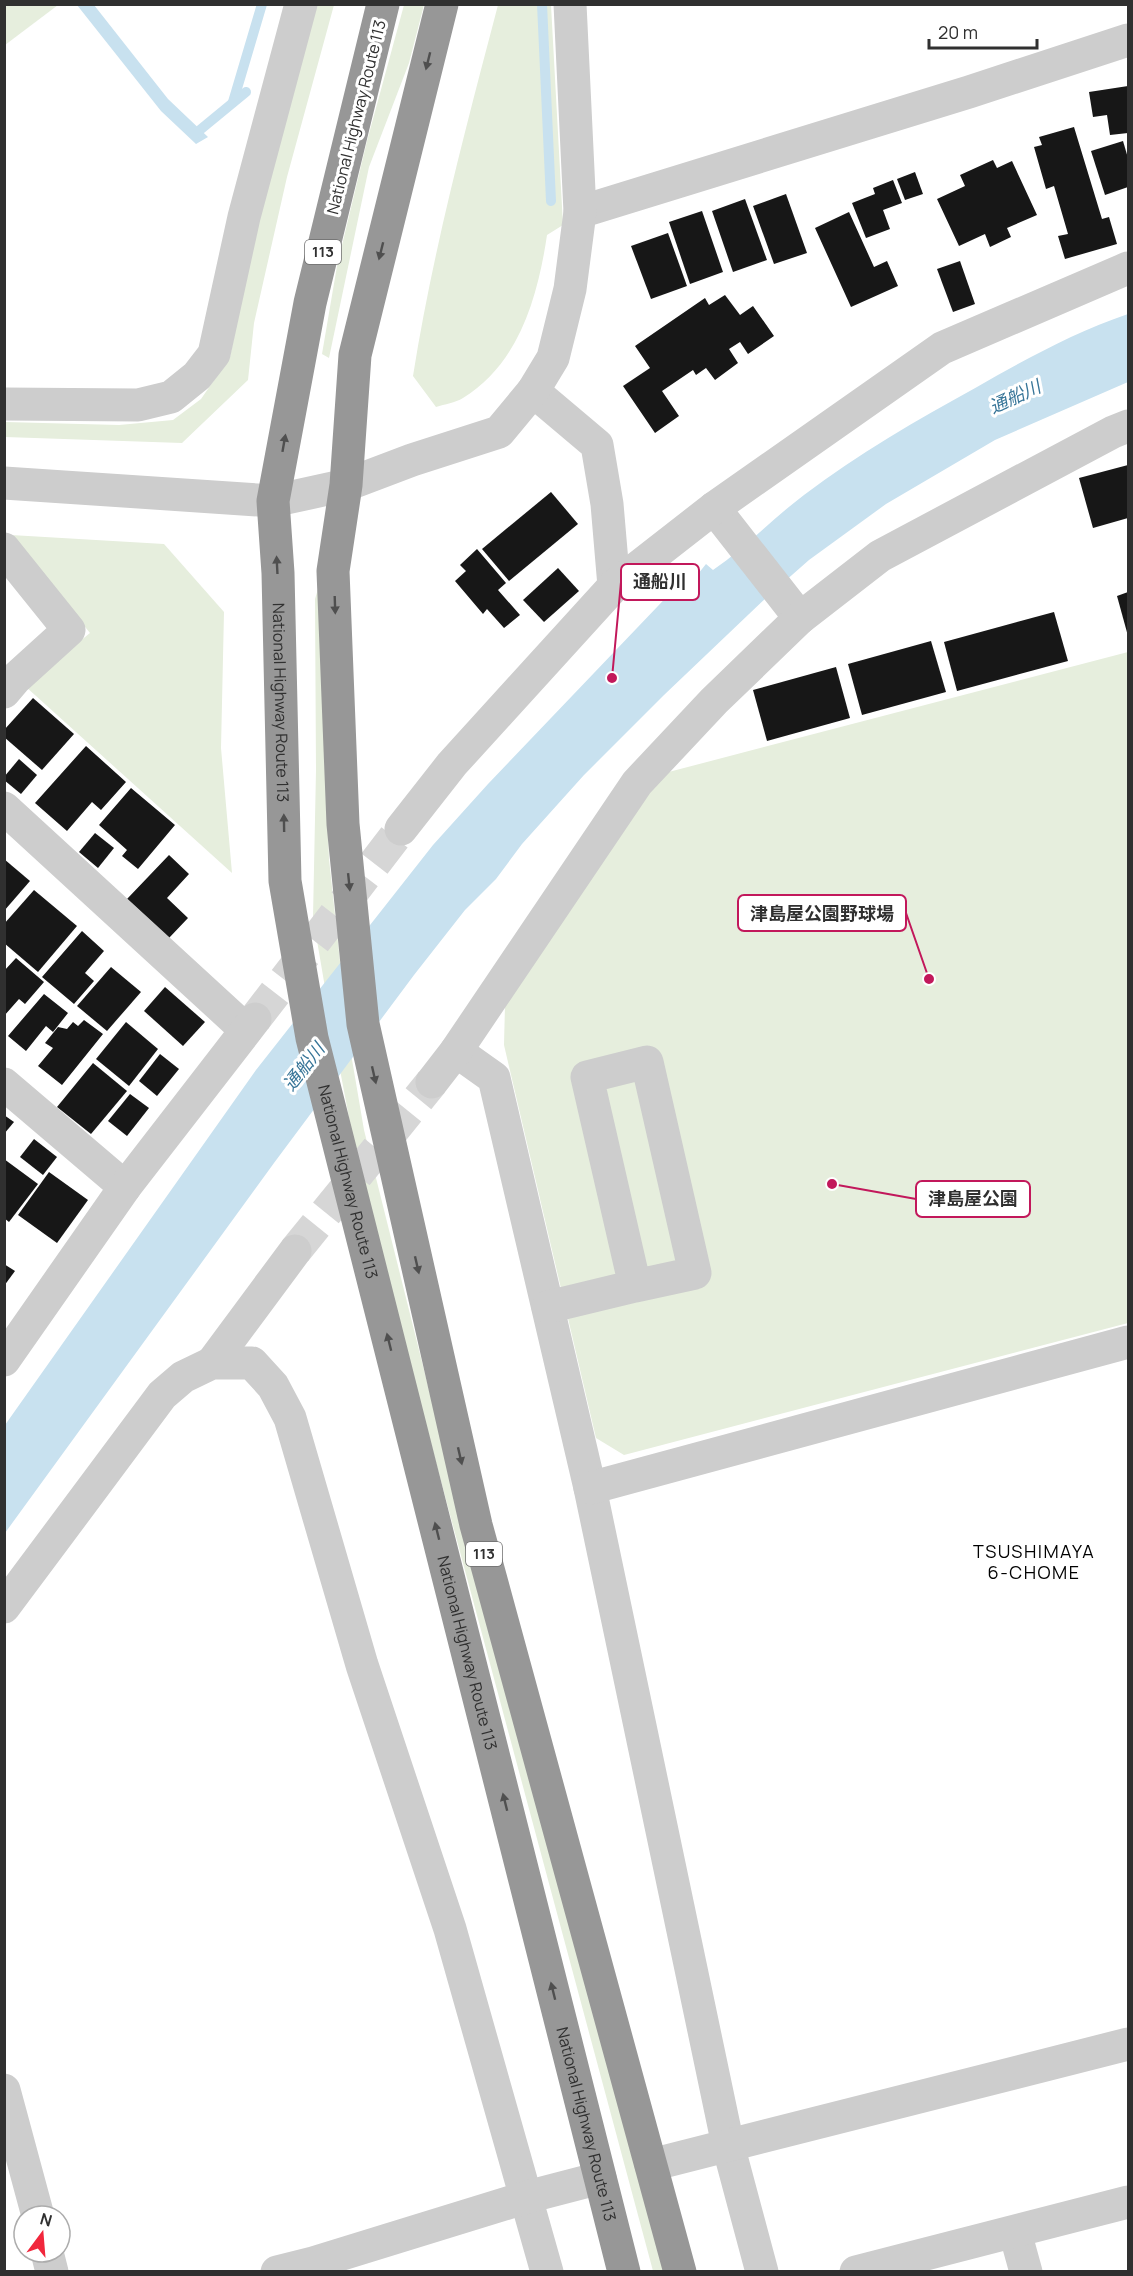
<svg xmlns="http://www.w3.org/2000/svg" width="1133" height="2276" font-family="Manrope,'Noto Sans JP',sans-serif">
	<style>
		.green { fill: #e6eedd }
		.water { fill: #c8e1ef }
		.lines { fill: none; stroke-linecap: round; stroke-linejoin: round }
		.stream { stroke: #c8e1ef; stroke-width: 10 }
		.building { fill: #171717 }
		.minor-tunnel { stroke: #d6d6d6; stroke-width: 33; stroke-dasharray: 33 16; stroke-linecap: butt }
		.minor { stroke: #cdcdcd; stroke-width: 33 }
		.highway { stroke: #979797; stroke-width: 33 }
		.oneway { fill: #4f4f4f }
		.labels { text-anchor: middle; stroke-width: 6; stroke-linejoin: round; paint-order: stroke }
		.shield { fill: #fff; stroke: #6e6e6e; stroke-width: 1.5 }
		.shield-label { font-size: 15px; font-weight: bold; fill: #303030 }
		.street-label { font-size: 16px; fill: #303030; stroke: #fff }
		.water-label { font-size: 18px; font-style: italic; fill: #377598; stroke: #fff }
		.neighbourhood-label { font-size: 18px; letter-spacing: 1.5px; fill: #000; stroke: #fff }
		.leader { fill: none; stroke: #c2185b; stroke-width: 2 }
		.callout-dot { fill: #c2185b; stroke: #fff; stroke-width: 2 }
		.callout { fill: #fff; stroke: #c2185b; stroke-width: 2 }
		.callout-label { font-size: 18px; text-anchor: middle; font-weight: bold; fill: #303030 }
	</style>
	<rect width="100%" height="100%" fill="#fff"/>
	<!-- green -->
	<g class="green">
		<polygon points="5,4 58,4 58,5 5,45"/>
		<polygon points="314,5 334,5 287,177 254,323 248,380 182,443 5,437 5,422 119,425 173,420 201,399 230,357 252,246"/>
		<polygon points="404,5 424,5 409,63 369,167 329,358 322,354 337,266 367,141"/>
		<path d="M498,5H551L563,225L547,235C538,296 519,364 463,398C455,403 445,404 436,407L413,376C433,250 466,127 498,5Z"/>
		<polygon points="11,535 164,544 224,612 221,748 232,873 25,686 90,633"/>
		<polygon points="318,589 329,859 348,1036 364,1130 430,1394 667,2271 653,2271 434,1455 358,1165 330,1017 313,917 316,770 315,599"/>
		<polygon points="1128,652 1128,1323 624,1455 596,1438 504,1045 505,1005 661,774"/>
	</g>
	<!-- water -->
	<g class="water">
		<polygon points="77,5 94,5 168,99 208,137 196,144 161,111"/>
		<path d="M1128,314V382L995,440L886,504L809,560L767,597L664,695L584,775L522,844L496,879L465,910L414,975L274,1163L5,1533V1425L256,1070L433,845L488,784L679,584H690L706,564L713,570C745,548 772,519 804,495C858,454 917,420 977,387C1026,359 1075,332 1128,314Z"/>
	</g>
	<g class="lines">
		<!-- stream -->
		<g class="stream">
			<polyline points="542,4 551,201"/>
			<polyline points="233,102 262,4"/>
			<polyline points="191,130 195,134 246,92"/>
		</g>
	</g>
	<!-- building -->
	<g class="building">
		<polygon points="1128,86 1128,133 1110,135 1107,115 1093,117 1089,92"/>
		<polygon points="1074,127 1102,219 1109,217 1117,244 1065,259 1058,236 1068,234 1054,186 1046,189 1034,147 1042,145 1039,137"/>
		<polygon points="1123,141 1128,158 1128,187 1105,195 1091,151"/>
		<polygon points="993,160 997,168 1012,161 1037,215 1007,228 1011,237 990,247 985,234 959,246 937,199 965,186 960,175"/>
		<polygon points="915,172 923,194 905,200 897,179"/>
		<polygon points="893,180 902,203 883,210 890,229 866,238 852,203 875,194 873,188"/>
		<polygon points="786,194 807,253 774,264 753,206"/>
		<polygon points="745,199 767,260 733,272 712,211"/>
		<polygon points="702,211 723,272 690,284 669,222"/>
		<polygon points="849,212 874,267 887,261 898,286 851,307 815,228"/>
		<polygon points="668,233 687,286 651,299 631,246"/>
		<polygon points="960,261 975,304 953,312 937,269"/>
		<polygon points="725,295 740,315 753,306 774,336 748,354 740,342 729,349 738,363 715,380 706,368 696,375 693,370 662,391 679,416 655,433 623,386 650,368 635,346 705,298 709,305"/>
		<polygon points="1128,465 1128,518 1093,528 1079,478"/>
		<polygon points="551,492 578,524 509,581 482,549"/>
		<polygon points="477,549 506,583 498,590 520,615 504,628 487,609 483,614 455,581 466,571 460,565"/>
		<polygon points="558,568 579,591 544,622 523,600"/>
		<polygon points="1128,592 1128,636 1117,596"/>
		<polygon points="1054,612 1068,661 957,691 944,642"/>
		<polygon points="931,641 946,692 862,715 848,664"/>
		<polygon points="836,667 850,718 767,741 753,690"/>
		<polygon points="33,698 74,734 42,770 4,737 4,730"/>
		<polygon points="86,746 126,782 101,810 92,802 67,831 35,803"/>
		<polygon points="19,759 37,775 21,794 4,780 4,777"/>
		<polygon points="131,788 175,825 138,869 122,856 127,850 99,825"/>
		<polygon points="95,833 114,848 98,868 79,852"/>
		<polygon points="169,855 189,874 167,898 188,918 169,938 127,899"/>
		<polygon points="4,859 30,881 4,911"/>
		<polygon points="34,890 77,926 38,972 4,943 4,924"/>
		<polygon points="82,931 104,951 85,973 94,981 74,1004 42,977"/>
		<polygon points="16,958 44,982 25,1004 19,999 4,1016 4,971"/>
		<polygon points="111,967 141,992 107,1031 77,1006"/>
		<polygon points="165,987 205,1022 183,1046 144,1011"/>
		<polygon points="44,994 68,1013 53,1032 46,1026 26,1051 8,1036"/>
		<polygon points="84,1020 103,1034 62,1085 38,1066 53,1048 45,1043 58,1027 67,1029 73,1022 78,1026"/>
		<polygon points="126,1022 158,1049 129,1086 96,1059"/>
		<polygon points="160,1054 179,1069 157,1096 139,1081"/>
		<polygon points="93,1063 127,1091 91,1134 57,1107"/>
		<polygon points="130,1094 149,1108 127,1136 108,1121"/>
		<polygon points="4,1115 14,1122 4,1134"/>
		<polygon points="34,1139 57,1157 43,1175 20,1157"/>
		<polygon points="4,1159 38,1184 9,1222 4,1218"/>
		<polygon points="49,1172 88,1200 57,1243 18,1215"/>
		<polygon points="4,1264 15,1271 4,1286"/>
	</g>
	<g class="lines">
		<!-- minor-tunnel -->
		<g class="minor-tunnel">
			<polyline points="255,1019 401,829"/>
			<polyline points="295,1251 432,1082"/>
		</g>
		<!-- minor -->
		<g class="minor">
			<polyline points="580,212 969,92 1128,40"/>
			<polyline points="533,391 597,445 607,504 614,586"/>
			<polyline points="4,404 138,405 171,397 197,376 214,354 244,217 301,4"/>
			<polyline points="4,483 273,501 346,485 412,460 499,432 533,391 553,358 570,289 580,212 570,4"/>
			<polyline points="714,508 800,618"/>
			<polyline points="4,549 69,630 15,679 4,692"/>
			<polyline points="4,808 246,1030"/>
			<polyline points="401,829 452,764 614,586 714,508 942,348 1128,268"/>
			<polyline points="456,1051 494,1078 590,1488 728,2145 762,2272"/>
			<polyline points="432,1082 456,1051 637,783 714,701 800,618 880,556 1113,432 1128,426"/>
			<polyline points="4,1084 125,1187"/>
			<polyline points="548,1307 635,1286 587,1077 647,1062 695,1273 635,1286"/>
			<polyline points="4,1360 125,1187 255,1019"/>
			<polyline points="212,1363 295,1251"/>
			<polyline points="590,1488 1128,1342"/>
			<polyline points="4,1607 162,1395 183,1377 212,1363 252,1363 273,1386 290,1418 362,1665 450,1929 547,2272"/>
			<polyline points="4,2090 38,2216"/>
			<polyline points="651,2165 1128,2044"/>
			<polyline points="1015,2232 1026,2272"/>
			<polyline points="47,2252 52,2272"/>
			<polyline points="277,2272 313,2263 527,2197 600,2178"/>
			<polyline points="856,2272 1128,2202"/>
		</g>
		<!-- highway -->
		<g class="highway">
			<path id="s1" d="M383,4L310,303L273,501L278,573L285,881L312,1038L624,2272"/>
			<polyline points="442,4 355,355 346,485 333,571 343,824 363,1024 476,1525 680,2272"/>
		</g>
	</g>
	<!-- one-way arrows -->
	<defs><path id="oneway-solid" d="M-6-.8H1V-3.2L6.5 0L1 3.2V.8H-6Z" transform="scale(1.5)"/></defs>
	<g class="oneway">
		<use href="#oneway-solid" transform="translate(428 61) rotate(104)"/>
		<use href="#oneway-solid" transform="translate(381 251) rotate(104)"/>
		<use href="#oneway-solid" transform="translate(284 443) rotate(-80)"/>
		<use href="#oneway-solid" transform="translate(277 565) rotate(-93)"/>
		<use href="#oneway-solid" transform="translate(335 605) rotate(88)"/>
		<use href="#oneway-solid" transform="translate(284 823) rotate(-91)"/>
		<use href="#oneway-solid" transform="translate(349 882) rotate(84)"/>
		<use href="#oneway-solid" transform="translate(374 1075) rotate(77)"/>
		<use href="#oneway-solid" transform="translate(417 1265) rotate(77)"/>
		<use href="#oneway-solid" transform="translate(389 1342) rotate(-104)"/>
		<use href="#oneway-solid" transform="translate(460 1456) rotate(77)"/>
		<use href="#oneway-solid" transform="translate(437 1531) rotate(-104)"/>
		<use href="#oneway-solid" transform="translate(505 1802) rotate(-104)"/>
		<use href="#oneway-solid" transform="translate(553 1991) rotate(-104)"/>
	</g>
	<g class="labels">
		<!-- shield labels -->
		<g class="shield">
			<rect x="305" y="240" width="36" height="24" rx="4.5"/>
			<rect x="466" y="1542" width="36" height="24" rx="4.5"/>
		</g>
		<g class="shield-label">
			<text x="323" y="257">113</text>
			<text x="484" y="1559">113</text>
		</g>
		<!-- street labels -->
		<g class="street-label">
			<text transform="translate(356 117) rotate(-76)" y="6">National Highway Route 113</text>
			<text dy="6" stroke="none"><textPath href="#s1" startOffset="711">National Highway Route 113</textPath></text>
			<text dy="6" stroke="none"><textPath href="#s1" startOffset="1197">National Highway Route 113</textPath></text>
			<text dy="6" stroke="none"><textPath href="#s1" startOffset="1683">National Highway Route 113</textPath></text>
			<text dy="6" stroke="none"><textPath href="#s1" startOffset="2169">National Highway Route 113</textPath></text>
		</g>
		<!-- water labels -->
		<g class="water-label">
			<text transform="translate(1015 397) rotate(-25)" y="6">通船川</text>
			<text transform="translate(304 1067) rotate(-52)" y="6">通船川</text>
		</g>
		<!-- neighbourhood labels -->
		<g class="neighbourhood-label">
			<text x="1034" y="1558">TSUSHIMAYA<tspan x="1034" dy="21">6-CHOME</tspan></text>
		</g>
	</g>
	<!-- callouts -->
	<path class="leader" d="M612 678L621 582M929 979L906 913M832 1184L916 1199"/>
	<g class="callout-dot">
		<circle cx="612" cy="678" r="6"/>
		<circle cx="929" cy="979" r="6"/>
		<circle cx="832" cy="1184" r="6"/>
	</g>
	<g class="callout">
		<rect x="621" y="564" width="78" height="36" rx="6"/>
		<rect x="738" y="895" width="168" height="36" rx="6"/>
		<rect x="916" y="1181" width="114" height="36" rx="6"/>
	</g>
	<g class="callout-label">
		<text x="660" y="588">通船川</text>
		<text x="822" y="920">津島屋公園野球場</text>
		<text x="973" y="1205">津島屋公園</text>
	</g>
	<!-- border -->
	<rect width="1133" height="2276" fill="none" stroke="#303030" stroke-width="12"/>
	<!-- north arrow -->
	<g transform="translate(42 2234) rotate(16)"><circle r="28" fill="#ffffff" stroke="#acacac" stroke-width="1.5"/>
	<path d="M0-4.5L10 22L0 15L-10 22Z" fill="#f1273c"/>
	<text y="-9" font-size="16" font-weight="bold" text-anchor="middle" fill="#303030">N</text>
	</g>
	<!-- scale -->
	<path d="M929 39v9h108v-9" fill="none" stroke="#303030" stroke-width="3"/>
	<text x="938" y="39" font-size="18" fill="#303030" stroke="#ffffff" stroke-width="4.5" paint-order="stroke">20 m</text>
</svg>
